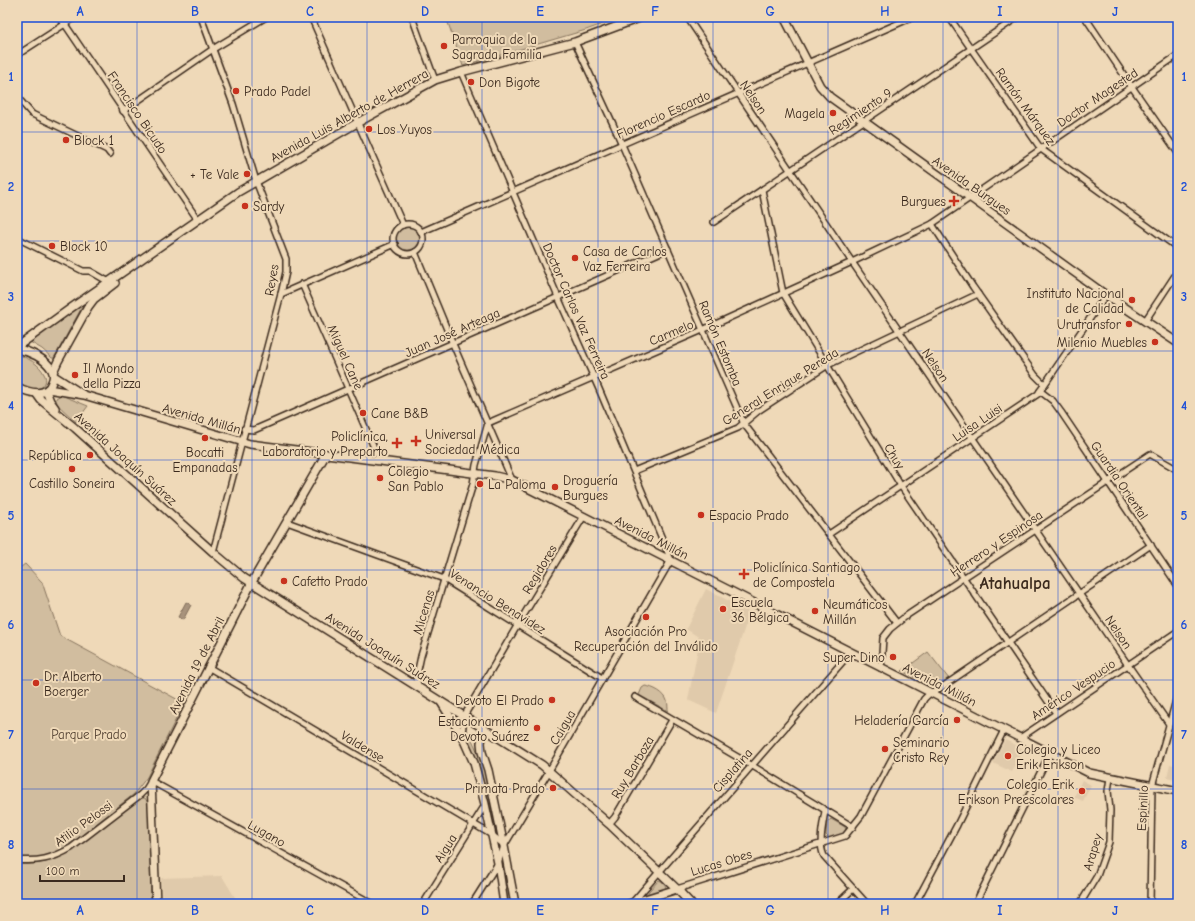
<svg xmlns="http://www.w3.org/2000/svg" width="1195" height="921" font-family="'Comic Neue',sans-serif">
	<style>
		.built { fill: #e0caab }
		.green { fill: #d1bd9f; stroke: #86745e }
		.water { fill: #a8937c; stroke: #7c6956 }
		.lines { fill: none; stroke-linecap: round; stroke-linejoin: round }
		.street-casing { stroke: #3b2a1e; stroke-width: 8 }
		.secondary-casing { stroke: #3b2a1e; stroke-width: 10 }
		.street { stroke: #efd9b8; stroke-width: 5 }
		.secondary { stroke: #efd9b8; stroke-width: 7 }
		.grid { fill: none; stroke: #1d4ed8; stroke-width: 1; stroke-opacity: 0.55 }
		.poi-dot { fill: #c8321e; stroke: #efd9b8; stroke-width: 1.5 }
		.labels { text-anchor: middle; stroke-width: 4; stroke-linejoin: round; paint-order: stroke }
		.poi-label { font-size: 13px; fill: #3b2a1e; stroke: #efd9b8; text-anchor: start }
		.street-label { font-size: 13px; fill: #3b2a1e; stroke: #efd9b8 }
		.park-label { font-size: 13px; fill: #524031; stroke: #efd9b8 }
		.district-label { font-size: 17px; font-weight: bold; fill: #3b2a1e; stroke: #efd9b8 }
		.neatline { fill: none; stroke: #1d4ed8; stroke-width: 1.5 }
		.grid-label { font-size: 13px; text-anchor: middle; font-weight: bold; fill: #1d4ed8 }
	</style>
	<rect width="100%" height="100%" fill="#efd9b8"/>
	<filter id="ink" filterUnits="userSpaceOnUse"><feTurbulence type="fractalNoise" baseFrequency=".025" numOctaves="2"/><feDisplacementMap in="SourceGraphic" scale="8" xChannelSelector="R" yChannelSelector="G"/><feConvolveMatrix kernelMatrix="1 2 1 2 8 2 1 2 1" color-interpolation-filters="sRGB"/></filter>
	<g filter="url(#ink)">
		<!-- built -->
		<g class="built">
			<polygon points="706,589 750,612 716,713 688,700 700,638 686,629"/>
			<polygon points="1005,740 1024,749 1012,772 993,763"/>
			<polygon points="1170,764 1178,766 1178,780 1167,777"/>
			<polygon points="1082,780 1091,785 1083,801 1074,797"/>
			<polygon points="222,876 239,904 162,904 161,878"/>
			<polygon points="303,900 301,904 246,904"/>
		</g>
		<!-- green -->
		<g class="green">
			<polygon points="446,17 622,17 586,30 463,66"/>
			<circle cx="408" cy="238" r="12"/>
			<polygon points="80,303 82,304 82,307 54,358 52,358 42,349 30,342 33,338 63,319"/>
			<path d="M17,354C27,358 39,363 44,374C46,377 46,380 45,383C40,394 24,387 17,383Z"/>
			<polygon points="61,395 88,406 76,422 57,404 56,398"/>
			<polygon points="25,564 42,582 60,636 184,703 147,777 134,794 68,846 56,853 47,856 36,858 17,858 17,570"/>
			<polygon points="928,652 949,679 938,686 933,687 902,671"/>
			<path d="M645,686C653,687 665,693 667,701C668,704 668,708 668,711L639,695L642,688Z"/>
			<polygon points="468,731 485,768 497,827 496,828 493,828 481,770 464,732"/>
			<path d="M142,798H145L149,805L151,904H17V864C37,866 53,861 70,852L138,800Z"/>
			<polygon points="831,819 845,827 846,830 845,833 830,838 828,837 826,835 827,822"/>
			<polygon points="503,867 505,869 511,904 507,904 502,869"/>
			<path d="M659,880C662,881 665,884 666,887L664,890L648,894V892Z"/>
		</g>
		<!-- water -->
		<polygon class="water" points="186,602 191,605 183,620 178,617"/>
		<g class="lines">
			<!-- street casing -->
			<g class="street-casing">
				<g id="street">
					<polyline points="60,17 198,220"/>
					<polyline points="201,17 233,104 256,181 286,259 286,272 281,294 213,552"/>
					<polyline points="311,17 403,225"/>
					<polyline points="412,17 435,80"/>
					<polyline points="687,17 852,262 1128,665 1169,724"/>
					<polyline points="949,17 1041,149 1178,248"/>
					<polyline points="1085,17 1132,87 1178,153"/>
					<polyline points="575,42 613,124 744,424 897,623"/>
					<polyline points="17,55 76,17"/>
					<polyline points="461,72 558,297 599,389 671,560 549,771 504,846 498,863 472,904"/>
					<polyline points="17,97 32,114 107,150 110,154"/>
					<polyline points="123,111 213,49 266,17"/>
					<polyline points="762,190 783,293 901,486 1056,713"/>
					<polyline points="714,222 1018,17"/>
					<polyline points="932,224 973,287 1035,375 1044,384"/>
					<circle cx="408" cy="239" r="15"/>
					<polyline points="421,232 913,17"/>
					<polyline points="17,238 83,271 90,271 109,282"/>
					<polyline points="415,252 453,344 512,480"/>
					<polyline points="302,284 380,461"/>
					<polyline points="281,294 395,244"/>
					<polyline points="1145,321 1178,271"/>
					<polyline points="1040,391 1053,401 1061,412 1178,586"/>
					<polyline points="488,423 698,332 852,262 932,224 1041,149 1178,55"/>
					<polyline points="244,429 254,430 668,249"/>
					<polyline points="634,471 738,428 758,411 828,365 978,294"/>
					<polyline points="287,522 444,579 602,678"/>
					<polyline points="829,534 1038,394 1106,295"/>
					<polyline points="208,667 492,835 504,845"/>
					<polyline points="881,668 883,638 890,629 906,616 1150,454 1178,470"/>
					<polyline points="419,687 416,679 421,656 473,484 476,465 488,423"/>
					<polyline points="635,697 751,765 853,827"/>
					<polyline points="462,735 464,716 517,626 584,516"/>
					<polyline points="1020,738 1178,631"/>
					<path d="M825,811C823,824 818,844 824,856L867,904"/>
					<polyline points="609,824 615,817 672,720"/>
					<path d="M17,860C38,862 52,859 71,848L140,795L146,789L151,781L373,904"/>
					<polyline points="677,889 845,836 861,816 924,699 930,693 942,687 1151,545"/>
					<polyline points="632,903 851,652"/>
					<polyline points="423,904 485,805"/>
					<polyline points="837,904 853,889"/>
					<polyline points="915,904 957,825 1004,730"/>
					<polyline points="975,904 1050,753"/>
					<polyline points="1080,904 1097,876 1109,842 1110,810 1108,791 1110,778"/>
					<polyline points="1150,904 1152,786 1178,693"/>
				</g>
			</g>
			<!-- secondary casing -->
			<g class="secondary-casing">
				<g id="secondary">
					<polyline points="784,17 820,86 830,97 1106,295 1178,343"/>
					<polyline points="17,347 71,308 238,192 357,123 435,80 461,72 575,42 642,17"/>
					<path d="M17,349C29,351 45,358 52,370C54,374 54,378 52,382C47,398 29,393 17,387"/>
					<polyline points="53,372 58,361 88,307 94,299 115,283"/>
					<polyline points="54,376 82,394"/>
					<polyline points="48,389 84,395 250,444 495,476 512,480 1089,773 1178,791"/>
					<polyline points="46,391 50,401 55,408"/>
					<polyline points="36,393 41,400 75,428 213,552 244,578 542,765 609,824 677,889 691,904"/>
					<polyline points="441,702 462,736 474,763 485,804 498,863 504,904"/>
					<polyline points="483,728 481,743 482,752 488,770 504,846 515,904"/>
					<polyline points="156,904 151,781 252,582 326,454"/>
					<polyline points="629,904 677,889"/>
				</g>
			</g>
			<!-- street -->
			<use href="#street" class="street"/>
			<!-- secondary -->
			<use href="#secondary" class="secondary"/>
		</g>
	</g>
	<!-- grid -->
	<path class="grid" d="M137,17V904M252,17V904M367,17V904M482,17V904M598,17V904M713,17V904M828,17V904M943,17V904M1058,17V904M17,132H1178M17,241H1178M17,351H1178M17,460H1178M17,570H1178M17,680H1178M17,789H1178"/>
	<!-- markers -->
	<g class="poi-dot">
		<circle cx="444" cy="46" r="4"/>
		<circle cx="471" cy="82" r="4"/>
		<circle cx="236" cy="91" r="4"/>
		<circle cx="833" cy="113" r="4"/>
		<circle cx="369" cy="129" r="4"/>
		<circle cx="66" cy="140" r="4"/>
		<circle cx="247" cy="174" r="4"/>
		<path d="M952 195h4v4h4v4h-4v4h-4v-4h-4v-4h4z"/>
		<circle cx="245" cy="206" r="4"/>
		<circle cx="52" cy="246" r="4"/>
		<circle cx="575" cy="258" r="4"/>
		<circle cx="1132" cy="300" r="4"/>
		<circle cx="1129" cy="324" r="4"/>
		<circle cx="1155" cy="342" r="4"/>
		<circle cx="75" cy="375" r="4"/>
		<circle cx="363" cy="413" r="4"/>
		<circle cx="205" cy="438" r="4"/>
		<path d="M414 435h4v4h4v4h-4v4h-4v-4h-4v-4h4z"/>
		<path d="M395 437h4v4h4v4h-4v4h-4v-4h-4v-4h4z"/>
		<circle cx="90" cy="455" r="4"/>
		<circle cx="72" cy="469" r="4"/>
		<circle cx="380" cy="478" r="4"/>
		<circle cx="480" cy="484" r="4"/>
		<circle cx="555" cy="487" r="4"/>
		<circle cx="701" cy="515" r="4"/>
		<path d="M742 568h4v4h4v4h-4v4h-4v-4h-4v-4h4z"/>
		<circle cx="284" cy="581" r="4"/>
		<circle cx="723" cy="609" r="4"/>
		<circle cx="815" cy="611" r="4"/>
		<circle cx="646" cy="617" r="4"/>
		<circle cx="893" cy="657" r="4"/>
		<circle cx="36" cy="683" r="4"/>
		<circle cx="552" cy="700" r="4"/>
		<circle cx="957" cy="720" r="4"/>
		<circle cx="537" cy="728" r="4"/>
		<circle cx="885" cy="749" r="4"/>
		<circle cx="1008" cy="756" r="4"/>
		<circle cx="553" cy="788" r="4"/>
		<circle cx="1082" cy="791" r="4"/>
	</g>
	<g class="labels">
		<!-- poi labels -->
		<g class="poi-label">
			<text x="452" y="44">Parroquia de la<tspan x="452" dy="15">Sagrada Familia</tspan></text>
			<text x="479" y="87">Don Bigote</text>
			<text x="244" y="96">Prado Padel</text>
			<text x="825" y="118" text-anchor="end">Magela</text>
			<text x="377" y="134">Los Yuyos</text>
			<text x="74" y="145">Block 1</text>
			<text x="239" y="179" text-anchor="end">+ Te Vale</text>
			<text x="946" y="206" text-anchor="end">Burgues</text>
			<text x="253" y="211">Sardy</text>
			<text x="60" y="251">Block 10</text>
			<text x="583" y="256">Casa de Carlos<tspan x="583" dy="15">Vaz Ferreira</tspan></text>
			<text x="1124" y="298" text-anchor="end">Instituto Nacional<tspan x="1124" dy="15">de Calidad</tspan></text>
			<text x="1121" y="329" text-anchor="end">Urutransfor</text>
			<text x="1147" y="347" text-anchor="end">Milenio Muebles</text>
			<text x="83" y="373">Il Mondo<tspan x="83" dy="15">della Pizza</tspan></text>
			<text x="371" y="418">Cane B&amp;B</text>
			<text x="425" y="439">Universal<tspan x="425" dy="15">Sociedad Médica</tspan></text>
			<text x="388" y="441" text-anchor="end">Policlínica,<tspan x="388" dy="15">Laboratorio y Preparto</tspan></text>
			<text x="205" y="457" text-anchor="middle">Bocatti<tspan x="205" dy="15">Empanadas</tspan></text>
			<text x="82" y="460" text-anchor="end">República</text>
			<text x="388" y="476">Colegio<tspan x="388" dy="15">San Pablo</tspan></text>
			<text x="563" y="485">Droguería<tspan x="563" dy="15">Burgues</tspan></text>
			<text x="72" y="488" text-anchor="middle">Castillo Soneira</text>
			<text x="488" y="489">La Paloma</text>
			<text x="709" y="520">Espacio Prado</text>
			<text x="753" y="572">Policlínica Santiago<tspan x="753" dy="15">de Compostela</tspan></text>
			<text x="292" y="586">Cafetto Prado</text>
			<text x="731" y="607">Escuela<tspan x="731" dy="15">36 Bélgica</tspan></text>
			<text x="823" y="609">Neumáticos<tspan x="823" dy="15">Millán</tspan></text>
			<text x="646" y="636" text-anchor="middle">Asociación Pro<tspan x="646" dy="15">Recuperación del Inválido</tspan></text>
			<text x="885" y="662" text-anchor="end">Super Dino</text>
			<text x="44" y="681">Dr. Alberto<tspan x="44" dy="15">Boerger</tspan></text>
			<text x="544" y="705" text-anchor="end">Devoto El Prado</text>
			<text x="949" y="725" text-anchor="end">Heladería García</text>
			<text x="529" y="726" text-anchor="end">Estacionamiento<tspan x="529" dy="15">Devoto Suárez</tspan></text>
			<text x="893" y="747">Seminario<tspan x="893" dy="15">Cristo Rey</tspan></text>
			<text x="1016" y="754">Colegio y Liceo<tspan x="1016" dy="15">Erik Erikson</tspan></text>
			<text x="1074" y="789" text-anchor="end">Colegio Erik<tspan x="1074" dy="15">Erikson Preescolares</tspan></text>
			<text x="545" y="793" text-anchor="end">Primata Prado</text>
		</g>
		<!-- street labels -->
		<g class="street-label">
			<text transform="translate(754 97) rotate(56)" y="5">Nelson</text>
			<text transform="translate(1097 97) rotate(-34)" y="5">Doctor Magested</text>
			<text transform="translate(1026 106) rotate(54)" y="5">Ramón Márquez</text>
			<text transform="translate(860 111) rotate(-34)" y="5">Regimiento 9</text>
			<text transform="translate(138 112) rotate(56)" y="5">Francisco Bicudo</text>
			<text transform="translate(663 114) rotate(-24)" y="5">Florencio Escardo</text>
			<text transform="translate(349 115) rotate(-29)" y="5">Avenida Luis Alberto de Herrera</text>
			<text transform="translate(972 185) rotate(35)" y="5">Avenida Burgues</text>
			<text transform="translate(271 280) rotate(-80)" y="5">Reyes</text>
			<text transform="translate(577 311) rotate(66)" y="5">Doctor Carlos Vaz Ferreira</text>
			<text transform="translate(452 332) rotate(-24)" y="5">Juan José Arteaga</text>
			<text transform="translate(671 332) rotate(-23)" y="5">Carmelo</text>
			<text transform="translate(721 343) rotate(67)" y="5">Ramón Estomba</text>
			<text transform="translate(346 357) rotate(66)" y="5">Miguel Cane</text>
			<text transform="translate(936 365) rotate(56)" y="5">Nelson</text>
			<text transform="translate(780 386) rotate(-32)" y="5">General Enrique Pereda</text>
			<text transform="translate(202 418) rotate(16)" y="5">Avenida Millán</text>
			<text transform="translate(977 422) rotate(-34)" y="5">Luisa Luisi</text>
			<text transform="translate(895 456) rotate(59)" y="5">Chuy</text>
			<text transform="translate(126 458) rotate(42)" y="5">Avenida Joaquín Suárez</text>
			<text transform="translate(1120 480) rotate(56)" y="5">Guardia Oriental</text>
			<text transform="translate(652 537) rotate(27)" y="5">Avenida Millán</text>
			<text transform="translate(996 543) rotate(-34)" y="5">Herrero y Espinosa</text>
			<text transform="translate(539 569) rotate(-59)" y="5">Regidores</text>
			<text transform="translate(498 601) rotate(32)" y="5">Venancio Benavidez</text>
			<text transform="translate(423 612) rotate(-73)" y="5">Micenas</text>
			<text transform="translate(1119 632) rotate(56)" y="5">Nelson</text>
			<text transform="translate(383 650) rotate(32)" y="5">Avenida Joaquín Suárez</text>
			<text transform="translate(196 665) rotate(-63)" y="5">Avenida 19 de Abril</text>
			<text transform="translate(940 684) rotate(27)" y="5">Avenida Millán</text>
			<text transform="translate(1073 689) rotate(-34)" y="5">Américo Vespucio</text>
			<text transform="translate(562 727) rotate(-60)" y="5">Caigua</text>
			<text transform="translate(363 746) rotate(31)" y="5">Valdense</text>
			<text transform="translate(632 767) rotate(-59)" y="5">Ruy Barboza</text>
			<text transform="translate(732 770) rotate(-49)" y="5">Cisplatina</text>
			<text transform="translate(1142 808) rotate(-87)" y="5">Espinillo</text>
			<text transform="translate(83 823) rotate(-36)" y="5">Atilio Pelossi</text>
			<text transform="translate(267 833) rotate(29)" y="5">Lugano</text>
			<text transform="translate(445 848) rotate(-58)" y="5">Aigua</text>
			<text transform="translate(1092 852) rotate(-73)" y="5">Arapey</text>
			<text transform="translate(721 862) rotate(-17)" y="5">Lucas Obes</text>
		</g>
		<!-- park labels -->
		<g class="park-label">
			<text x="89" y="739">Parque Prado</text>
		</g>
		<!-- district labels -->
		<g class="district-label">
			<text x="1015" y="589">Atahualpa</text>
		</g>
	</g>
	<!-- margin -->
	<rect width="1195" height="921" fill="none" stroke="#efd9b8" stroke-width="44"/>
	<!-- scale -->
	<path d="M40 875v6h84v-6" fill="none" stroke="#3b2a1e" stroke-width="2"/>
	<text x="46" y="875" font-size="12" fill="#3b2a1e" stroke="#efd9b8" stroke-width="3" paint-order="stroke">100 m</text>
	<rect x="22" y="22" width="1151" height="877" class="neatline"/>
	<g class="grid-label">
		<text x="80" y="16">A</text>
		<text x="195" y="16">B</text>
		<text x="310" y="16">C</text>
		<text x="425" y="16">D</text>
		<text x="540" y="16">E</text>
		<text x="655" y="16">F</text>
		<text x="770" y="16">G</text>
		<text x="885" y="16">H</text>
		<text x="1000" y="16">I</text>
		<text x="1115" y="16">J</text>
		<text x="11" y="81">1</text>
		<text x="1184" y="81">1</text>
		<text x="11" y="191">2</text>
		<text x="1184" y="191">2</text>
		<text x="11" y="301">3</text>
		<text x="1184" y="301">3</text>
		<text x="11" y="410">4</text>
		<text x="1184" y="410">4</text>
		<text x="11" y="520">5</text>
		<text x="1184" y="520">5</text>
		<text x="11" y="629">6</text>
		<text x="1184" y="629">6</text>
		<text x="11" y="739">7</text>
		<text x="1184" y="739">7</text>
		<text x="11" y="849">8</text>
		<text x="1184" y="849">8</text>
		<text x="80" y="915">A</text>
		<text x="195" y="915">B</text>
		<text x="310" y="915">C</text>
		<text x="425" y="915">D</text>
		<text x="540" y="915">E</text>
		<text x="655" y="915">F</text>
		<text x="770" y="915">G</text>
		<text x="885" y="915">H</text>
		<text x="1000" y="915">I</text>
		<text x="1115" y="915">J</text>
	</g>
</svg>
